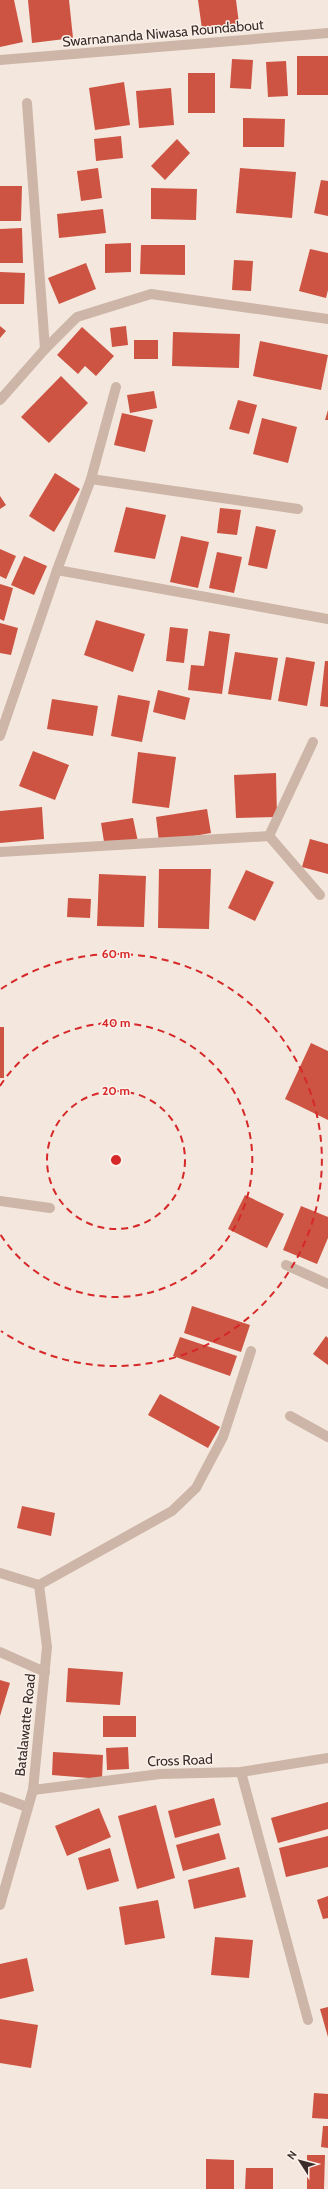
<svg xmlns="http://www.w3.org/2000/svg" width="328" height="2189" font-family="Cabin,sans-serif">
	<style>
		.building { fill: #cd5342 }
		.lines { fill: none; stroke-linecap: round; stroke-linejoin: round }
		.minor { stroke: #cdb5a8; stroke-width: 10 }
		.tertiary { stroke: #cdb5a8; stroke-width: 10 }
		.ring { fill: none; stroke: #d62828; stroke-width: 2; stroke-dasharray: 7 5 }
		.labels { text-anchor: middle; stroke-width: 3; stroke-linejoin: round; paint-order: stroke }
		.street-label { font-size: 14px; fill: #3a2c29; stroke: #fbf1ea }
		.centre { fill: #d62828; stroke: #fbf1ea; stroke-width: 2 }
		.ring-label { font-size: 12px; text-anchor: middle; font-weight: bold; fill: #d62828; stroke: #fbf1ea; stroke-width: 3; stroke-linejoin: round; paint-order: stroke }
	</style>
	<rect width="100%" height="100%" fill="#f4e7dd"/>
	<!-- building -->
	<g class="building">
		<polygon points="0,0 14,0 23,42 0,47"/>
		<polygon points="28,0 69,0 73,38 32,43"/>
		<polygon points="198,0 236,0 239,24 202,29"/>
		<rect x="297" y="56" width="31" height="39"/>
		<polygon points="232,59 253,60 251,89 230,88"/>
		<polygon points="286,61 288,96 268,97 266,62"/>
		<rect x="188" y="73" width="27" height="40"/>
		<polygon points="124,82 130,125 95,130 89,88"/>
		<polygon points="171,88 174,125 139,128 136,91"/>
		<polygon points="243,118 285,119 284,147 243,147"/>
		<polygon points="121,136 123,158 96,161 94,139"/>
		<polygon points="177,139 190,153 165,180 151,166"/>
		<polygon points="98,168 102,198 81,201 77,171"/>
		<polygon points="240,168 296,172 292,218 236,213"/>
		<polygon points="321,180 328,181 328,216 314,213"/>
		<polygon points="0,186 22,186 21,221 0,221"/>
		<polygon points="151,188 197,189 196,220 151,219"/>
		<polygon points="103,209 106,233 59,238 57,214"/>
		<polygon points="22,228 23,263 0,263 0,229"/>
		<polygon points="131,243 131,272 105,273 105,244"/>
		<polygon points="141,245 185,245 185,275 140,274"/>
		<polygon points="310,249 328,253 328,290 326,298 299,291"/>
		<polygon points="234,260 253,261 251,291 232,290"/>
		<polygon points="86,263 96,289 59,304 48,278"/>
		<polygon points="0,272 25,273 24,304 0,304"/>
		<polygon points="0,326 6,331 0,338"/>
		<polygon points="126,326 128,345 112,347 110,328"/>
		<polygon points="82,327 114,356 96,376 85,366 78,374 57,355"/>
		<polygon points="173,332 240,334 239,368 172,366"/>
		<rect x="134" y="340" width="24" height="19"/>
		<polygon points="260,341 328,355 321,390 253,376"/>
		<polygon points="61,376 88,403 49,443 21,417"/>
		<polygon points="154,391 157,408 130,413 127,395"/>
		<polygon points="238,400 257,405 249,434 229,429"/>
		<polygon points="328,410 328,420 325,420"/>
		<polygon points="122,413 153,420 145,452 114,445"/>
		<polygon points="262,418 297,427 288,463 253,454"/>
		<polygon points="55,473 80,489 54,532 29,516"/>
		<polygon points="0,496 6,505 0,509"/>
		<polygon points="126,507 166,515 155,559 114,552"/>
		<polygon points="220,508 241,510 237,535 217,533"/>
		<polygon points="256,526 276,530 267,569 248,565"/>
		<polygon points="181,536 209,542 198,588 170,582"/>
		<polygon points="0,549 16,556 6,579 0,576"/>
		<polygon points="217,552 242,557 234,593 209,588"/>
		<polygon points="24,556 47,566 34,595 11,585"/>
		<polygon points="0,584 13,588 4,621 0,619"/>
		<polygon points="96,620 145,634 133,672 84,655"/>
		<polygon points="0,623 18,628 11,655 0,653"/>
		<polygon points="170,627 188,629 184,663 166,661"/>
		<polygon points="209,631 230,634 222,694 188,690 191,665 204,666"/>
		<polygon points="235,652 278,658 271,700 228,694"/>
		<polygon points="286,657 315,662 307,706 278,701"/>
		<polygon points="325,661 328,661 328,707 320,706"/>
		<polygon points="158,690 190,698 185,720 153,712"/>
		<polygon points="118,695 150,701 142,742 111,736"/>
		<polygon points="52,699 98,706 93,736 47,729"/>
		<polygon points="33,751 69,765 55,800 19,786"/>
		<polygon points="138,752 176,757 169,808 132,803"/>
		<polygon points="276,773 277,817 236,818 234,775"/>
		<polygon points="42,807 44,839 0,843 0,811"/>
		<polygon points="207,809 211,833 159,842 156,817"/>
		<polygon points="133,818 138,842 105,848 101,823"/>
		<polygon points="310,839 328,844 328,874 302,867"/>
		<polygon points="159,869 211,869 209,929 158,928"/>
		<polygon points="246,870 274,882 255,921 228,908"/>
		<polygon points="99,874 146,876 144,927 97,926"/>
		<polygon points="68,898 91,899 90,918 67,917"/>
		<rect x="0" y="1027" width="4" height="51"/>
		<polygon points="311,1043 328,1051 328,1120 285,1099"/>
		<polygon points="245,1195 284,1214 267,1248 228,1229"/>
		<polygon points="301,1206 328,1217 328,1238 317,1264 283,1250"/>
		<polygon points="192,1306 250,1325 241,1352 184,1333"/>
		<polygon points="326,1336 328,1338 328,1365 313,1354"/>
		<polygon points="180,1337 237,1356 230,1376 173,1356"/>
		<polygon points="160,1394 220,1427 208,1448 148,1415"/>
		<polygon points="22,1506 55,1513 51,1536 17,1528"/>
		<polygon points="68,1668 123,1672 120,1705 66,1702"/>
		<polygon points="0,1680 10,1683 0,1716"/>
		<rect x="103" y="1716" width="33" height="21"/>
		<polygon points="128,1747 129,1769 107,1770 106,1748"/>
		<polygon points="53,1752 103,1755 102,1779 52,1775"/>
		<polygon points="214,1798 221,1825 175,1838 168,1811"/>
		<polygon points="328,1802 328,1829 278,1843 271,1818"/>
		<polygon points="156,1805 175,1878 137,1889 118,1816"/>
		<polygon points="99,1808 111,1837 67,1856 55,1826"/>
		<polygon points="219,1833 226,1859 183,1871 176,1845"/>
		<polygon points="328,1836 328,1867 286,1877 279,1848"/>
		<polygon points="110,1848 119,1881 87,1890 78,1858"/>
		<polygon points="239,1867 246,1897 194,1909 188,1880"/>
		<polygon points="328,1896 328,1918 323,1919 317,1900"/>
		<polygon points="158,1900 165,1938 125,1945 119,1907"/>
		<polygon points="215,1937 253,1940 249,1978 211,1975"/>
		<polygon points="27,1958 34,1991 0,1999 0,1964"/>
		<polygon points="328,2007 328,2037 320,2009"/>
		<polygon points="0,2019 38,2025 31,2068 0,2063"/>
		<polygon points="314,2093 328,2094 328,2119 312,2118"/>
		<polygon points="323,2126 328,2126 328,2148 321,2147"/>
		<polygon points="307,2155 325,2155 324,2189 307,2189"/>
		<polygon points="206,2159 234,2160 234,2189 206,2189"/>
		<polygon points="246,2168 273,2168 273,2189 245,2189"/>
	</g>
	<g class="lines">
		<!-- minor -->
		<g class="minor">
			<polyline points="0,60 328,33"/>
			<polyline points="27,103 45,349"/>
			<polyline points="0,400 45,349 77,317 151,294 328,319"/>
			<polyline points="91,479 298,509"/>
			<polyline points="57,570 328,619"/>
			<polyline points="0,736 57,570 91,479 116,387"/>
			<polyline points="269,836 320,895"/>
			<polyline points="0,852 269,836 313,742"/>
			<polyline points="0,1201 50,1208"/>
			<polyline points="286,1265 328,1284"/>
			<polyline points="290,1416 328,1437"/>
			<polyline points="39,1585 172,1511 196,1488 223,1437 251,1351"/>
			<polyline points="0,1652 45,1672"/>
			<polyline points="241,1772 308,2020"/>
			<polyline points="33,1790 160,1774 241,1772 328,1758"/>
			<polyline points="0,1797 27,1807"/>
		</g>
		<!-- tertiary -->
		<polyline class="tertiary" points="0,1573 39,1585 47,1647 33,1790 0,1905"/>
	</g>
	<!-- distance rings -->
	<g class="ring">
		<circle cx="116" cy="1160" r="69"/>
		<path d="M0 1086A137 137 0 1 1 0 1234"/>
		<path d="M1 989A206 206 0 1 1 1 1331"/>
	</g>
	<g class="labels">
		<!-- street labels -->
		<g class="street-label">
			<text transform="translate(163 33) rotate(-5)" y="5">Swarnananda Niwasa Roundabout</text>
			<text transform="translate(25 1725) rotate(-84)" y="5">Batalawatte Road</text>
			<text transform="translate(180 1760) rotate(-2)" y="5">Cross Road</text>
		</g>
	</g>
	<circle cx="116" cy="1160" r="6" class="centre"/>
	<g class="ring-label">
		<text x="116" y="958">60 m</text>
		<text x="116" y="1027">40 m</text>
		<text x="116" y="1095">20 m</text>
	</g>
	<!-- north arrow -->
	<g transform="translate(300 2161) rotate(306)" stroke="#fbf1ea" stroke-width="3" paint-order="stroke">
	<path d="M0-3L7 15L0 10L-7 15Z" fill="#3a2c29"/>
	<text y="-6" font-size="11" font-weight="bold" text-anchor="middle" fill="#3a2c29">N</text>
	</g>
</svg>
